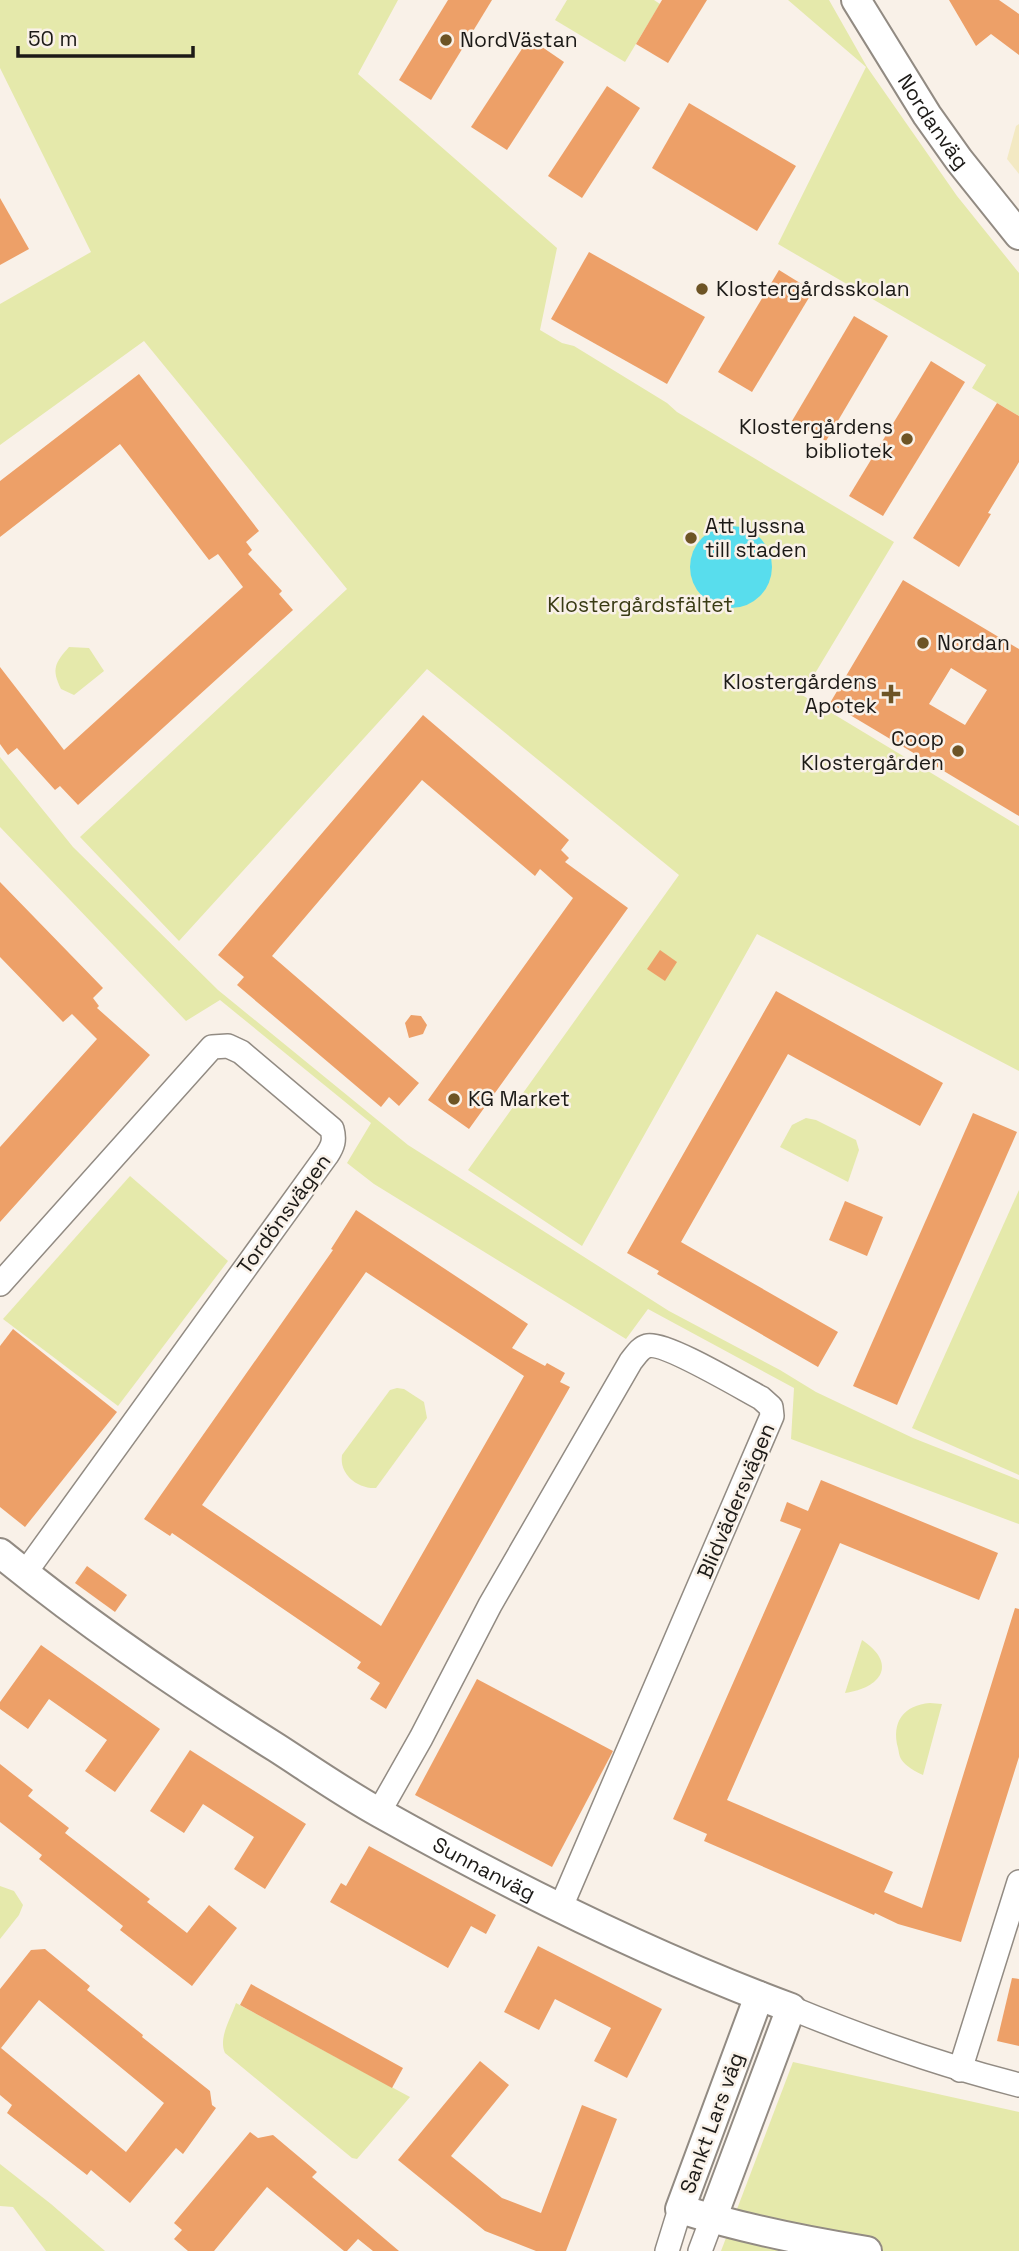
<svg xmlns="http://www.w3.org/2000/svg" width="1019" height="2251" font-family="'Space Grotesk',sans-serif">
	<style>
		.green { fill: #e5e9ab }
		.sand { fill: #f3e9c3 }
		.water { fill: #58dded }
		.building { fill: #eda068; fill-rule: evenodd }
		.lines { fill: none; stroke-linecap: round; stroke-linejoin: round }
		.minor-casing { stroke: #928b83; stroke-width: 26 }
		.tertiary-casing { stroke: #928b83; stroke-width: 32 }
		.minor { stroke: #fff; stroke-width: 23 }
		.tertiary { stroke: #fff; stroke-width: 28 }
		.poi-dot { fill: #6d5425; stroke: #f9f1e8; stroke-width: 2.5 }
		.labels { text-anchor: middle; stroke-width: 5; stroke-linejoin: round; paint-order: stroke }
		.poi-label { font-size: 21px; fill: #1c1a17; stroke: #f9f1e8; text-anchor: start }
		.street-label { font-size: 21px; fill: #1c1a17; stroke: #f9f1e8 }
		.park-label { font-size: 21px; fill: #393b14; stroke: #f9f1e8 }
	</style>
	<rect width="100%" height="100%" fill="#f9f1e8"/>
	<!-- green -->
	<g class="green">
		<polygon points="0,0 398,0 358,74 557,248 540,330 562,343 574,346 667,403 677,412 894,542 802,695 1019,826 1019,1071 757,934 582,1246 468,1170 679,875 427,669 179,941 80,837 347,589 144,341 0,445 0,304 91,252 0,68"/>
		<polygon points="567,0 654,0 660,4 625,62 555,20"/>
		<polygon points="788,0 829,0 867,67 957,196 1019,273 1019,416 972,388 986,365 778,244 866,67"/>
		<path d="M69,647L89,648L104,671L74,695L61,689C51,669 55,663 69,647Z"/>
		<polygon points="0,757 73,847 218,990 408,1145 669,1311 780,1370 816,1392 913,1438 1019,1480 1019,1524 791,1439 794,1388 648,1309 626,1339 374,1184 347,1163 371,1123 220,1000 186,1021 0,827"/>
		<polygon points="806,1118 816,1120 856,1140 859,1150 848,1182 780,1147 792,1125"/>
		<polygon points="130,1176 228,1261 118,1406 3,1319"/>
		<polygon points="1019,1190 1019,1475 912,1428"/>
		<path d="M397,1388L404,1389L424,1402L427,1418L376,1488C357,1489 339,1474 342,1455L390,1390Z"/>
		<path d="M862,1640C898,1664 881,1688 845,1693Z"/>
		<path d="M930,1703L942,1704L923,1775C916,1772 905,1766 901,1759C899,1756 899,1752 898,1748C891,1722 904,1705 930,1703Z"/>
		<polygon points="0,1886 14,1891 23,1905 19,1915 0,1939"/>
		<path d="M236,2003L410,2097L357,2159L352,2158L225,2053C218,2038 231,2018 236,2003Z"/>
		<polygon points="793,2062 1019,2112 1019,2251 721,2251"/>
		<polygon points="0,2164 51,2204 105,2251 46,2251 13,2207 0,2206"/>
	</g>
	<!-- sand -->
	<polygon class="sand" points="1019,124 1019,174 1007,159 1016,126"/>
	<!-- water -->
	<circle class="water" cx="731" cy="567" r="41"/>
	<!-- building -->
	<g class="building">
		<polygon points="448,0 492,0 431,100 399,80"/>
		<polygon points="662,0 707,0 668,63 636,44"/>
		<polygon points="949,0 999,0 1019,14 1019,55 991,34 976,46"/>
		<polygon points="529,38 564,62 507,150 471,127"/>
		<polygon points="607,86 640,108 582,198 548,176"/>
		<polygon points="689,103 796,166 757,231 652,168"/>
		<polygon points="0,198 29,249 0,265"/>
		<polygon points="589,252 705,317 667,384 551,319"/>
		<polygon points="779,270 813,291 752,392 718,372"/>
		<polygon points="854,316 888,336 826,441 792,421"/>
		<polygon points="931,361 965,382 883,516 849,496"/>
		<polygon points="139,374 259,531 246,542 252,550 248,554 282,591 279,594 293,610 78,805 60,786 55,790 17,748 8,755 0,744 0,667 64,750 243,587 218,554 209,560 120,444 0,537 0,481"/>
		<polygon points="997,403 1019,416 1019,462 988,513 991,514 959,567 913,538"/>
		<path d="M903,580L1019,649V816L830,703ZM951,668L987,690L965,725L929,704Z"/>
		<polygon points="423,715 569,840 561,850 569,858 565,862 628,908 469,1129 428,1100 573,898 540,869 535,876 422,780 272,956 419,1083 399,1106 389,1097 381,1107 237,985 244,977 218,955"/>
		<polygon points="0,882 103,988 93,998 99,1006 97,1008 150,1055 0,1222 0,1147 97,1039 72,1014 63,1022 0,957"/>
		<polygon points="660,950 677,962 665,981 647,969"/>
		<polygon points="776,991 943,1083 920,1126 788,1054 681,1242 838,1332 818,1367 657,1274 659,1271 627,1253"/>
		<polygon points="411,1015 421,1016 427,1025 423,1034 409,1038 405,1023"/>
		<polygon points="973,1113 1017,1132 897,1405 853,1386"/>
		<polygon points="845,1201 883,1217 867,1256 829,1240"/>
		<path d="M356,1210L528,1324L512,1348L545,1366L547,1363L565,1373L560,1382L570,1387L386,1709L370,1699L380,1683L357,1668L361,1662L172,1533L170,1536L144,1519L333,1250L331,1249ZM366,1272L524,1376L381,1626L202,1505Z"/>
		<polygon points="13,1329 117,1412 25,1527 0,1507 0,1346"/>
		<polygon points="821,1480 998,1553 979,1600 840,1543 727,1800 893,1872 884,1892 922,1908 1015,1608 1019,1609 1019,1757 961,1942 898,1924 875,1913 874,1915 704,1841 707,1834 673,1819 801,1529 780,1521 787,1502 808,1511"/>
		<polygon points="87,1566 127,1595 115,1612 75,1583"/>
		<polygon points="41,1645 160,1729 115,1792 85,1771 107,1740 49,1699 28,1729 0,1709 0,1702"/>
		<polygon points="477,1679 613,1751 552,1867 415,1795"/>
		<polygon points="190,1750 306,1824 265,1889 234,1869 254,1837 203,1804 184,1833 150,1811"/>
		<polygon points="0,1764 33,1790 28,1796 69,1828 65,1833 150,1899 147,1902 187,1933 209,1905 237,1928 192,1986 120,1930 123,1926 39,1859 42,1855 0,1822"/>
		<polygon points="369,1846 496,1915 486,1934 471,1926 448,1968 330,1902 341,1883 346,1886"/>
		<polygon points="538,1946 662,2009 627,2078 594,2061 611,2028 555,1999 539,2030 504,2012"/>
		<path d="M45,1949L90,1986L87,1990L143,2035L142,2037L210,2091L212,2105L216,2108L183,2154L176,2148L130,2203L91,2170L87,2175L7,2113L12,2105L0,2095V1989L31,1950ZM39,2000L164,2103L126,2152L1,2048Z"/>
		<polygon points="1012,1978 1019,1979 1019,2046 997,2041"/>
		<polygon points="251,1984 403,2068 392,2088 240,2005"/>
		<polygon points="480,2061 509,2085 451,2156 502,2198 541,2213 582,2105 617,2119 566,2251 536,2251 485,2231 398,2160"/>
		<polygon points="250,2132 258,2138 273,2135 317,2172 312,2177 399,2251 373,2251 358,2239 347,2251 344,2251 267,2187 214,2251 188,2251 174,2239 182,2230 174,2223"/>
	</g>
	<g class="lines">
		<!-- minor casing -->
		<g class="minor-casing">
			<g id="minor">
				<path d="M0,1284L212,1047L228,1046L241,1052L332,1129C335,1140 333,1146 327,1155L25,1573"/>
				<path d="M379,1812L421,1738L490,1605L631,1361C636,1355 640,1348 647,1346C664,1341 742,1388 761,1398L771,1407L772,1416L560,1909"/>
				<path d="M791,2008C866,2039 941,2065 1019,2085"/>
				<polyline points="960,2070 1019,1882"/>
				<polyline points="667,2251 680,2209"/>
				<polyline points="700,2251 712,2219"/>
			</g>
		</g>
		<!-- tertiary casing -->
		<g class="tertiary-casing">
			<g id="tertiary">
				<path id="s1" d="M856,0L927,115L959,160L1019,235"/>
				<path id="s2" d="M0,1553C88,1625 181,1688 277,1748C311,1770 344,1793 380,1813C512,1887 648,1955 791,2008L712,2219"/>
				<path d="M759,1996L680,2209C741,2228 804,2241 867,2251"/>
			</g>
		</g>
		<!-- minor -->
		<use href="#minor" class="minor"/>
		<!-- tertiary -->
		<use href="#tertiary" class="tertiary"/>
	</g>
	<!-- markers -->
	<g class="poi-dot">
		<circle cx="446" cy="40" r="7"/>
		<circle cx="702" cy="289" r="7"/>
		<circle cx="907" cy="439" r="7"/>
		<circle cx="691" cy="538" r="7"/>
		<circle cx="923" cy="643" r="7"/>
		<path d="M887.5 683.5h7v7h7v7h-7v7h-7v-7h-7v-7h7z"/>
		<circle cx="958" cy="751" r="7"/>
		<circle cx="454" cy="1099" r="7"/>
	</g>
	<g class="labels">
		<!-- poi labels -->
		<g class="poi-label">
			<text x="460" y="47">NordVästan</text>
			<text x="716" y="296">Klostergårdsskolan</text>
			<text x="893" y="434" text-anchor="end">Klostergårdens<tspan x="893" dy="24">bibliotek</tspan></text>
			<text x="705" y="533">Att lyssna<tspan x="705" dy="24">till staden</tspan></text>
			<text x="937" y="650">Nordan</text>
			<text x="877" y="689" text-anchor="end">Klostergårdens<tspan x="877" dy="24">Apotek</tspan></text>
			<text x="944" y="746" text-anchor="end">Coop<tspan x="944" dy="24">Klostergården</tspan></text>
			<text x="468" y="1106">KG Market</text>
		</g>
		<!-- street labels -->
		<g class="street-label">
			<text dy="7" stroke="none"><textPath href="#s1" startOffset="144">Nordanväg</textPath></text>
			<text transform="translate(284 1214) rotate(-54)" y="7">Tordönsvägen</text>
			<text transform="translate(736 1501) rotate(-67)" y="7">Blidvädersvägen</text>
			<text dy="7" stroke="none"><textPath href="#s2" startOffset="579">Sunnanväg</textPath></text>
			<text transform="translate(712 2123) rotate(-70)" y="7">Sankt Lars väg</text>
		</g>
		<!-- park labels -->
		<g class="park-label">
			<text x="640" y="612">Klostergårdsfältet</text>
		</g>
	</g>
	<!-- scale -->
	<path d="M18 46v10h175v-10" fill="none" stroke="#1c1a17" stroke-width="3.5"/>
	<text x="28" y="46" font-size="21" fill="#1c1a17" stroke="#f9f1e8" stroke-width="5" paint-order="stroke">50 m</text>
</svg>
